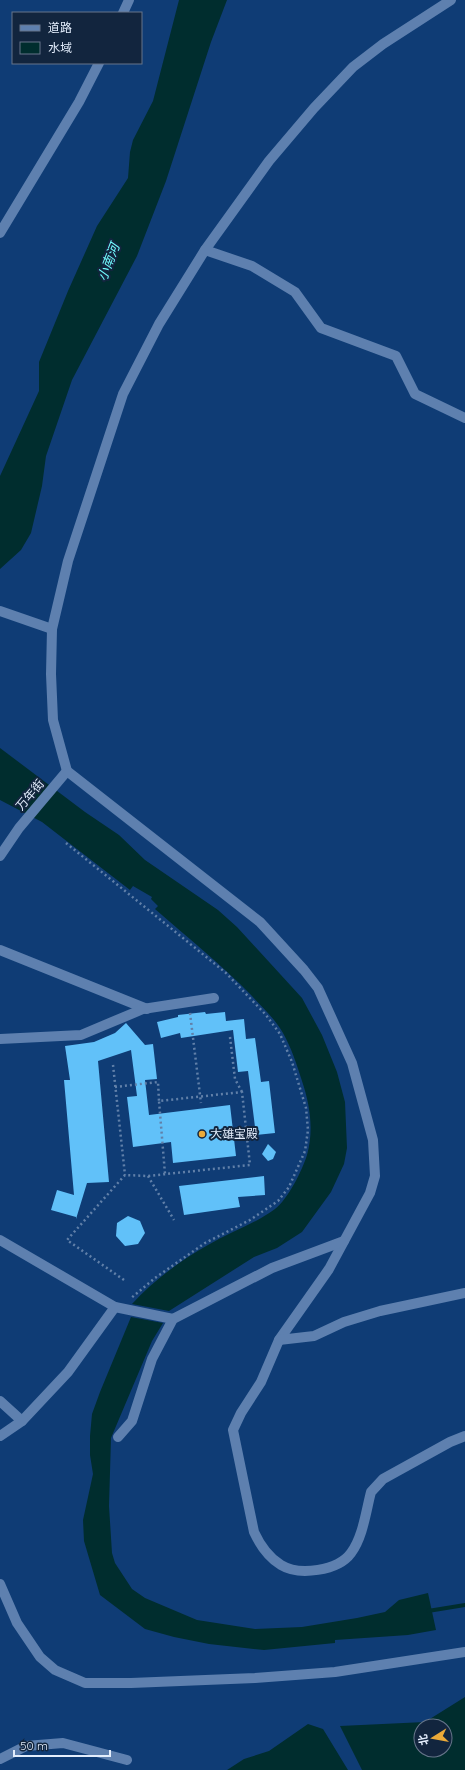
<svg xmlns="http://www.w3.org/2000/svg" width="465" height="1770" font-family="Quicksand,'Noto Sans SC',sans-serif">
	<style>
		.water { fill: #002d2e; fill-rule: evenodd }
		.lines { fill: none; stroke-linecap: round; stroke-linejoin: round }
		.stream { stroke: #002d2e; stroke-width: 4 }
		.building { fill: #61c1f9 }
		.path { stroke: #6180a9; stroke-width: 2.5; stroke-dasharray: 2 3; stroke-linecap: butt }
		.minor { stroke: #5e80af; stroke-width: 10 }
		.poi-dot { fill: #ebaa39; stroke: #12253e; stroke-width: 1.5 }
		.labels { text-anchor: middle; stroke-width: 4; stroke-linejoin: round; paint-order: stroke }
		.street-label { font-size: 12px; fill: #e3edfc; stroke: #12253e }
		.poi-label { font-size: 12px; fill: #e3edfc; stroke: #12253e; text-anchor: start }
		.water-label { font-size: 13px; font-style: italic; fill: #72fdff; stroke: #12253e }
	</style>
	<rect width="100%" height="100%" fill="#0f3c75"/>
	<!-- water -->
	<g class="water">
		<polygon points="179,0 227,0 211,42 166,181 137,256 72,380 46,456 42,486 31,533 21,550 0,569 0,476 39,391 39,362 68,291 97,226 128,178 130,152 133,140 153,101"/>
		<path d="M0,748L85,812L119,835L145,860L218,910L237,927L302,998L322,1035L337,1072L345,1102L347,1148L344,1164L331,1192L302,1232L277,1248L254,1257L169,1311L132,1304C153,1281 181,1260 208,1245C230,1232 255,1224 275,1209C288,1199 302,1171 307,1155C314,1130 310,1105 302,1081C297,1065 291,1047 283,1033C275,1019 263,1008 252,996C222,965 188,938 155,909L158,906L151,899L152,897L133,886L130,890L42,822L0,800Z"/>
		<polygon points="131,1317 163,1323 152,1341 111,1438 109,1506 112,1553 115,1563 132,1589 145,1598 197,1620 255,1629 302,1627 357,1618 385,1612 399,1600 428,1593 436,1630 408,1635 335,1640 335,1643 264,1650 209,1644 174,1637 145,1629 100,1595 84,1541 83,1520 93,1474 90,1455 90,1436 92,1414 100,1392"/>
		<path d="M465,1697V1770H362L340,1726L425,1722ZM421,1726H445V1750H421Z"/>
		<polygon points="308,1724 323,1729 348,1770 227,1770 244,1759 269,1751"/>
	</g>
	<g class="lines">
		<!-- stream -->
		<polyline class="stream" points="428,1611 465,1605"/>
	</g>
	<!-- building -->
	<g class="building">
		<polygon points="205,1012 206,1014 225,1012 226,1021 244,1019 246,1039 255,1038 261,1082 269,1081 275,1133 256,1135 248,1071 238,1072 233,1030 181,1038 180,1033 161,1038 157,1022 178,1017 178,1015"/>
		<polygon points="126,1023 145,1045 153,1044 157,1079 145,1080 149,1115 230,1105 236,1156 173,1163 171,1142 133,1147 127,1097 137,1096 131,1050 98,1061 109,1182 87,1183 76,1219 76,1217 51,1210 57,1190 74,1195 64,1080 70,1080 65,1046 94,1042 115,1033"/>
		<polygon points="268,1144 276,1152 273,1159 268,1161 262,1154"/>
		<polygon points="264,1176 265,1195 238,1197 240,1207 184,1215 179,1186"/>
		<polygon points="128,1216 140,1221 145,1233 138,1244 125,1246 116,1236 117,1223"/>
	</g>
	<g class="lines">
		<!-- path -->
		<g class="path">
			<polyline points="66,843 226,973 266,1015 280,1034 292,1062 306,1108 308,1130 305,1151 289,1187 278,1201 250,1220 205,1243 155,1278 130,1299"/>
			<polyline points="190,1013 201,1103"/>
			<polyline points="230,1037 235,1079 242,1092"/>
			<polyline points="113,1065 125,1175"/>
			<polyline points="115,1087 158,1082 159,1101"/>
			<polyline points="148,1176 174,1220"/>
			<polyline points="124,1280 67,1240 125,1175 148,1176 250,1165 242,1092 159,1101 165,1174"/>
		</g>
		<!-- minor -->
		<g class="minor">
			<path d="M451,0L383,44L353,67L314,108L269,161L205,250L159,324L123,394L68,561L52,629L51,674L53,720L67,771L260,922L304,970L318,988L352,1063L373,1140L375,1176L370,1193L329,1269L279,1340L261,1382L241,1413L233,1430L254,1532C260,1545 268,1557 281,1565C299,1576 338,1571 351,1553C363,1537 366,1511 371,1492L383,1479L450,1442L465,1436"/>
			<polyline points="123,13 129,0"/>
			<polyline points="0,233 79,102 99,63"/>
			<polyline points="205,250 252,266 295,292 321,328 396,356 415,394 465,418"/>
			<polyline points="0,611 52,629"/>
			<polyline points="0,856 19,828 67,771"/>
			<polyline points="0,950 147,1009"/>
			<polyline points="0,1039 81,1035 143,1009 214,998"/>
			<polyline points="0,1240 115,1307 173,1319"/>
			<polyline points="279,1340 314,1336 344,1322 380,1311 465,1293"/>
			<polyline points="0,1401 22,1421"/>
			<polyline points="0,1436 22,1421 68,1372 115,1307"/>
			<polyline points="118,1437 132,1421 152,1359 173,1319 272,1268 344,1241"/>
			<polyline points="0,1584 17,1623 40,1657 55,1670 85,1683 131,1683 255,1678 335,1672 465,1652"/>
			<polyline points="0,1759 26,1746 63,1743 127,1760"/>
		</g>
	</g>
	<!-- markers -->
	<circle class="poi-dot" cx="202" cy="1134" r="4"/>
	<g class="labels">
		<!-- street labels -->
		<g class="street-label">
			<text transform="translate(30 795) rotate(-50)" y="4">万年街</text>
		</g>
		<!-- poi labels -->
		<g class="poi-label">
			<text x="210" y="1138">大雄宝殿</text>
		</g>
		<!-- water labels -->
		<g class="water-label">
			<text transform="translate(108 262) rotate(-69)" y="5">小南河</text>
		</g>
	</g>
	<!-- legend -->
	<rect x="12" y="12" width="130" height="52" fill="#12253e" stroke="#66758a"/>
	<rect x="20" y="25" width="20" height="6" fill="#5e80af" stroke="#66758a"/>
	<text x="48" y="32" font-size="12" fill="#e3edfc">道路</text>
	<rect x="20" y="42" width="20" height="12" fill="#002d2e" stroke="#66758a"/>
	<text x="48" y="52" font-size="12" fill="#e3edfc">水域</text>
	<!-- north arrow -->
	<g transform="translate(433 1738) rotate(259)"><circle r="19" fill="#12253e" stroke="#66758a"/>
	<path d="M0-3L7 15L0 10L-7 15Z" fill="#ebaa39"/>
	<text y="-6" font-size="11" font-weight="bold" text-anchor="middle" fill="#e3edfc">北</text>
	</g>
	<!-- scale -->
	<path d="M14 1750v6h96v-6" fill="none" stroke="#e3edfc" stroke-width="2"/>
	<text x="20" y="1750" font-size="12" fill="#e3edfc" stroke="#12253e" stroke-width="3" paint-order="stroke">50 m</text>
</svg>
